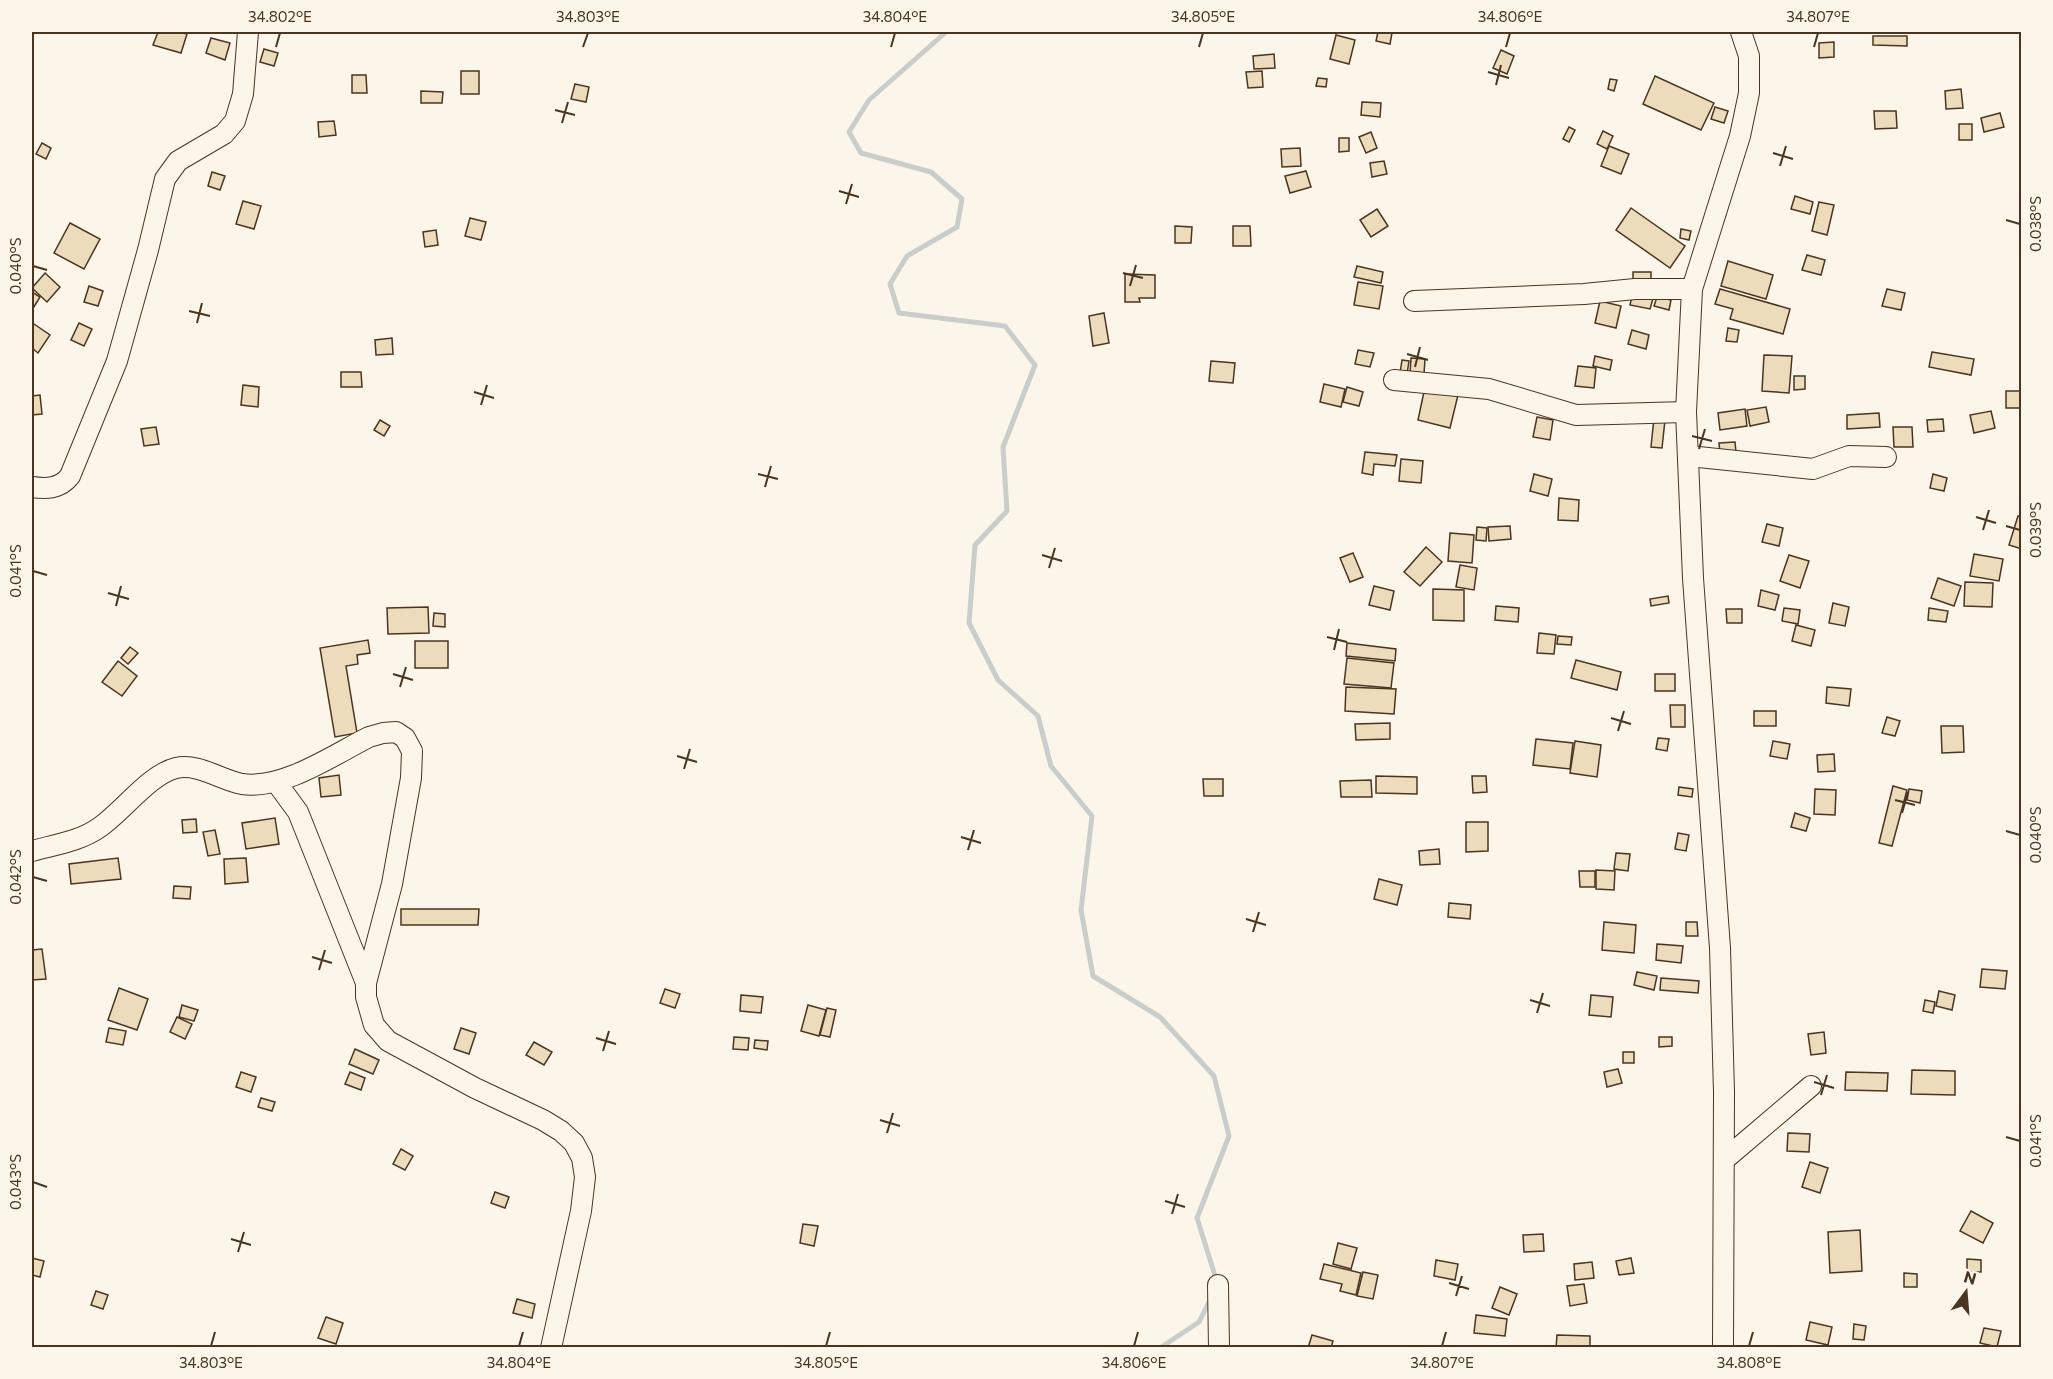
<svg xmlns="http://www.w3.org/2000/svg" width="2053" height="1379" font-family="Commissioner,sans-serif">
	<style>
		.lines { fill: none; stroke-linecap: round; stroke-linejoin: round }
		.stream { stroke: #c9cecd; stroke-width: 5 }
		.building { fill: #ecdcbc; stroke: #4a3520; stroke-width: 1.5 }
		.minor-casing { stroke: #4a3520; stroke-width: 22 }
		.minor { stroke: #fbf6e9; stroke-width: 20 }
		.ticks { fill: none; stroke: #4a3520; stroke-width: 2 }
		.neatline { fill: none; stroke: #4a3520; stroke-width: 2 }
		.ticks-label { font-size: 15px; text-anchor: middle; fill: #4a3520 }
	</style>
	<rect width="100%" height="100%" fill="#fbf6e9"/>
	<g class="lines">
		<!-- stream -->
		<g class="stream">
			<polyline points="946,32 869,100 849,132 861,153 931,172 962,199 957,227 907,256 890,284 899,313 1005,326 1035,365 1003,447 1007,511 975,545 969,623 998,680 1038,716 1051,766 1092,816 1081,910 1093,976 1160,1017 1214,1076 1229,1136 1197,1218 1217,1282"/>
			<polyline points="1160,1348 1199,1322 1211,1298"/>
		</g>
	</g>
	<!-- building -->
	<g class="building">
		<polygon points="158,32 180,32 187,34 181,53 153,45"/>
		<polygon points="1378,32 1392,33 1390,44 1376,41"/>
		<polygon points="1336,35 1355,40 1349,64 1330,59"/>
		<polygon points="1873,36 1907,36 1907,46 1873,45"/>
		<polygon points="211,38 230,43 225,60 206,53"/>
		<polygon points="1834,42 1834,57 1819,58 1819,43"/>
		<polygon points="264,49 278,53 274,66 260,62"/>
		<polygon points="1501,50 1514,56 1507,74 1493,68"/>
		<polygon points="1274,54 1275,68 1254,69 1253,56"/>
		<rect x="461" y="71" width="18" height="23"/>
		<polygon points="1262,71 1263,87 1248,88 1246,72"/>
		<polygon points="352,75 366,75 367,93 352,93"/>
		<polygon points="1655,76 1714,103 1701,130 1643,104"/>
		<polygon points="1318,78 1327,79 1326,87 1316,86"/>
		<polygon points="1610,79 1617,80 1614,91 1608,89"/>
		<polygon points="575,84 589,87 586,102 571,99"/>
		<polygon points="1961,89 1963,108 1946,109 1945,91"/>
		<polygon points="421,91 443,92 442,103 421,103"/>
		<polygon points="1362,102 1381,103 1380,117 1361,115"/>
		<polygon points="1715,107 1728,111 1724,123 1711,119"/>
		<polygon points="1874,111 1896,111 1897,128 1875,129"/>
		<polygon points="2000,113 2004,127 1984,132 1981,118"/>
		<polygon points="334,121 336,135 319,137 318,122"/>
		<rect x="1959" y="124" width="13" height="16"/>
		<polygon points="1569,127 1575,130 1569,142 1563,139"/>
		<polygon points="1603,131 1613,136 1607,149 1597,144"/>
		<polygon points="1371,132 1377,148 1366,153 1359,137"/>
		<polygon points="1339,138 1349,138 1349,151 1339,152"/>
		<polygon points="42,143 51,148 46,159 36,154"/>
		<polygon points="1609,146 1629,154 1621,174 1601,166"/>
		<polygon points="1300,148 1301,166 1282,167 1281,149"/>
		<polygon points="1384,161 1387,174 1372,177 1370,163"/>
		<polygon points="1306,171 1311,187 1290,193 1285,176"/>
		<polygon points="212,172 225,176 220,190 208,186"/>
		<polygon points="1795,196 1813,202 1810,214 1791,209"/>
		<polygon points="243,201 261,206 254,229 236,224"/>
		<polygon points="1819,202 1834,205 1827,235 1812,231"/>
		<polygon points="1631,208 1685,246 1670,268 1616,230"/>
		<polygon points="1377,209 1388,226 1371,237 1360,220"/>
		<polygon points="470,218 486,222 481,240 465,236"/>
		<polygon points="70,223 100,239 84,269 54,253"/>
		<polygon points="1175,226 1192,227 1191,243 1175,243"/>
		<polygon points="1233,226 1250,226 1251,246 1233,246"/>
		<polygon points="1681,229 1691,231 1689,240 1680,238"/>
		<polygon points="436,230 438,245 425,247 423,232"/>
		<polygon points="1807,255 1825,260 1821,275 1802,270"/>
		<polygon points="1728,261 1773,275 1766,299 1721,286"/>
		<polygon points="1357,266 1383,272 1381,283 1354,277"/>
		<rect x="1633" y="272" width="18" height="11"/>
		<polygon points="45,273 60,287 47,302 32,288"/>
		<polygon points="1125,274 1155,275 1155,298 1139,298 1140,302 1125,302"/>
		<polygon points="1358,282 1383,286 1379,309 1354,305"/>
		<polygon points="89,286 103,291 98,306 84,302"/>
		<polygon points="1720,289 1790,309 1783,334 1730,319 1733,309 1715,304"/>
		<polygon points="1887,289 1905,293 1901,310 1882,306"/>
		<polygon points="1633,291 1654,295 1650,309 1630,305"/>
		<polygon points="32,292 40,297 32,310"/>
		<polygon points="1657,297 1671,300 1669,310 1654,306"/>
		<polygon points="1600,301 1621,306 1616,328 1595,323"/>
		<polygon points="1104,313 1109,343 1093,346 1089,316"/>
		<polygon points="79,323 92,329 84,346 71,340"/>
		<polygon points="34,324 50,335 38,353 32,348 32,328"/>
		<polygon points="1728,328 1739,330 1737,342 1726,341"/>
		<polygon points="1632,330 1649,335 1646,349 1628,344"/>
		<polygon points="392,338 393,354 376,355 375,340"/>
		<polygon points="1358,350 1374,353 1370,367 1355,364"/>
		<polygon points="1932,352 1974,359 1971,375 1929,367"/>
		<polygon points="1764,355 1792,356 1789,393 1762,391"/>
		<polygon points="1595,356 1612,360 1610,370 1593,366"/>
		<polygon points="1411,358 1425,359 1424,374 1410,373"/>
		<polygon points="1402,360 1409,361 1407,374 1400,373"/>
		<polygon points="1211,361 1235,363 1233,383 1209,381"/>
		<polygon points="1578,366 1596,368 1594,388 1575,386"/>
		<polygon points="341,372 361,372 362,387 341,387"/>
		<polygon points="1794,376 1805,376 1805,389 1794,390"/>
		<polygon points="1324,384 1345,389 1341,407 1320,402"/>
		<polygon points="243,385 259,387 258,407 241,405"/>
		<polygon points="1347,387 1363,392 1359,406 1343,402"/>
		<polygon points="1425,387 1458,395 1450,428 1418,420"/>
		<rect x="2006" y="391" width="16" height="17"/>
		<polygon points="40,395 42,414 32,415 32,396"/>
		<polygon points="1766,407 1769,422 1750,426 1747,410"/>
		<polygon points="1745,409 1747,426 1720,430 1718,413"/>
		<polygon points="1991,411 1995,428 1974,433 1970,415"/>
		<polygon points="1879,413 1880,427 1847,429 1847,415"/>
		<polygon points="1537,417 1553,420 1550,440 1533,437"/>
		<polygon points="1654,418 1665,420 1662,448 1651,447"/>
		<polygon points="1943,419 1944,431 1928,432 1927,420"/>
		<polygon points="380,420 390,426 384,436 374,430"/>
		<polygon points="156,427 159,444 144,446 141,429"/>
		<polygon points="1893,427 1912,427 1913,447 1894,447"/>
		<polygon points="1735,442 1736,452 1720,453 1719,443"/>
		<polygon points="1365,452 1397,455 1395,466 1374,464 1373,475 1362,473"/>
		<polygon points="1401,459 1423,461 1421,483 1399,481"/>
		<polygon points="1534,474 1552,479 1548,496 1530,491"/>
		<polygon points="1933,474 1947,478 1944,491 1930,488"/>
		<polygon points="1559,498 1579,500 1578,521 1558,520"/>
		<polygon points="2018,516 2022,517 2022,549 2009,545"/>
		<polygon points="1767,524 1783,528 1779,546 1762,542"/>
		<polygon points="1510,526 1511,539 1489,541 1488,527"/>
		<polygon points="1477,527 1487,528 1486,541 1476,540"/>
		<polygon points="1450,533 1474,535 1472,563 1448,561"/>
		<polygon points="1426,547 1442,562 1420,586 1404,572"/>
		<polygon points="1353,553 1363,577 1350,582 1340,558"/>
		<polygon points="1974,554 2003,559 1999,581 1970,576"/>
		<polygon points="1789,555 1809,561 1800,588 1780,581"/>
		<polygon points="1460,565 1477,568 1474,590 1456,587"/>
		<polygon points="1938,578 1961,586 1954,606 1931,598"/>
		<polygon points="1965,582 1993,583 1992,607 1964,606"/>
		<polygon points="1374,586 1394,591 1390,610 1369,605"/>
		<polygon points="1433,589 1464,590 1464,621 1433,620"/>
		<polygon points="1761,590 1779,595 1775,610 1758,606"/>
		<polygon points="1668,596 1669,603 1651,606 1650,599"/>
		<polygon points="1833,603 1849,607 1845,626 1829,623"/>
		<polygon points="1496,606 1519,608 1518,622 1495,620"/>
		<polygon points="428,607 429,633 388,634 387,608"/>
		<polygon points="1784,608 1800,610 1798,624 1782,621"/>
		<polygon points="1929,608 1948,611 1946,622 1928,620"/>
		<polygon points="1726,609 1742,609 1742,623 1727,623"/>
		<polygon points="434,613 445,614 445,627 433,626"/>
		<polygon points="1796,625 1815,630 1811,646 1792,641"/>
		<polygon points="1539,633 1556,635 1554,654 1537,653"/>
		<polygon points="1558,636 1572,637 1571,645 1557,644"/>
		<polygon points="368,640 370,653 357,655 358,664 346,666 357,733 335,737 320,648"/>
		<rect x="415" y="641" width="33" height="27"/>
		<polygon points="1347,643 1396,649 1395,661 1346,656"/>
		<polygon points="130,647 138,653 128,664 121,658"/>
		<polygon points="1347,658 1394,663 1391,688 1344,684"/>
		<polygon points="1576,660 1621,672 1617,690 1571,678"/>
		<polygon points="118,661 137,676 122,696 102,682"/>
		<rect x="1655" y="674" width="20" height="17"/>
		<polygon points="1346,687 1396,689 1394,714 1345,711"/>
		<polygon points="1827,687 1851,689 1849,706 1826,703"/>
		<polygon points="1670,705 1685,705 1685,727 1671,727"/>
		<rect x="1754" y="711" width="22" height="15"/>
		<polygon points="1887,717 1900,721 1895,736 1882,733"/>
		<polygon points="1390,723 1390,739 1356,740 1355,724"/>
		<polygon points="1941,726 1963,726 1964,752 1942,753"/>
		<polygon points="1658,738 1669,739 1667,751 1656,749"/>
		<polygon points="1536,739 1573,743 1570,769 1533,765"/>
		<polygon points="1575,741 1601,745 1597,777 1570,773"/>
		<polygon points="1773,741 1790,744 1787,759 1770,756"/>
		<polygon points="1834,754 1835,771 1818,772 1817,755"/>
		<polygon points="339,775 341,795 321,797 319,778"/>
		<polygon points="1376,776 1417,777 1417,794 1376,793"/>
		<polygon points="1472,776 1486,776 1487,792 1473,793"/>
		<polygon points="1203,779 1223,779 1223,796 1204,796"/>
		<polygon points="1371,780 1372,797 1341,797 1340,781"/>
		<polygon points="1893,786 1907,790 1892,846 1879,843"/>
		<polygon points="1679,787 1693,789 1692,797 1678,795"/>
		<polygon points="1815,789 1836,790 1835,815 1814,814"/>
		<polygon points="1909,789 1922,791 1920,803 1907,800"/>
		<polygon points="1795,813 1810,818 1806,831 1791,827"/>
		<polygon points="275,818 279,844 246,849 242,823"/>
		<polygon points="196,819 197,832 183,833 182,820"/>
		<polygon points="1466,822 1488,822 1488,851 1466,852"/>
		<polygon points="215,830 220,854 208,856 203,832"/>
		<polygon points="1678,833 1689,835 1686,851 1675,849"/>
		<polygon points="1439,849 1440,864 1420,865 1419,851"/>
		<polygon points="1616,853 1630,854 1628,871 1614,869"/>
		<polygon points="118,858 121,879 71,884 69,864"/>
		<polygon points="246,858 248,882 225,884 224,859"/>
		<polygon points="1596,870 1615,871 1614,890 1596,889"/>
		<polygon points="1579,871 1595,871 1595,887 1580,887"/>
		<polygon points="1379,879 1402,885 1397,905 1374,899"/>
		<polygon points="174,886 191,887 190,899 173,898"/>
		<polygon points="1449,903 1471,905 1470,919 1448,917"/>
		<polygon points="401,909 479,909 478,925 401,925"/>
		<polygon points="1604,922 1636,925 1634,953 1602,950"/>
		<polygon points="1686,922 1697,922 1698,936 1686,936"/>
		<polygon points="1657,944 1683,946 1681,963 1656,960"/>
		<polygon points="42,949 46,979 32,980 32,950"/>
		<polygon points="1982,969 2007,971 2005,989 1980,987"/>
		<polygon points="1637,972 1657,976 1654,990 1634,985"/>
		<polygon points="1661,978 1699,981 1698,993 1660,990"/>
		<polygon points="119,988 148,999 137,1030 108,1020"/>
		<polygon points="665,989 680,994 675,1008 660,1003"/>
		<polygon points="1939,991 1955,995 1952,1010 1936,1006"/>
		<polygon points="741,995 763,997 761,1013 740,1011"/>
		<polygon points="1591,995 1613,997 1611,1017 1589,1015"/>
		<polygon points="1925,1000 1935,1002 1933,1013 1923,1011"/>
		<polygon points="182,1005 198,1010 194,1021 179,1017"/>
		<polygon points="808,1005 826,1010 819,1036 801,1031"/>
		<polygon points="827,1008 836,1010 830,1037 820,1035"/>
		<polygon points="177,1017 192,1024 185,1039 170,1032"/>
		<polygon points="109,1028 126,1031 123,1045 106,1042"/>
		<polygon points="461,1028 476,1033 469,1054 454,1049"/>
		<polygon points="1824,1032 1826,1053 1811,1055 1808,1034"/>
		<polygon points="734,1037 749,1038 748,1050 733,1049"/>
		<polygon points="1659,1037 1672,1037 1672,1046 1659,1047"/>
		<polygon points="755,1040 768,1041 767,1050 754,1048"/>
		<polygon points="534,1042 552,1052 544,1065 526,1055"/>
		<polygon points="355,1049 379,1060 373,1074 349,1064"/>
		<rect x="1623" y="1052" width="11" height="11"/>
		<polygon points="1618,1069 1622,1083 1607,1087 1604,1072"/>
		<polygon points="1912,1070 1955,1071 1955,1095 1911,1094"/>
		<polygon points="241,1072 256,1077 251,1092 236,1087"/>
		<polygon points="350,1072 365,1078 361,1090 345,1084"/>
		<polygon points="1846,1072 1888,1073 1887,1091 1845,1090"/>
		<polygon points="261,1098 275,1102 272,1111 258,1107"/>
		<polygon points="1788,1133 1810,1134 1809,1152 1787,1151"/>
		<polygon points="401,1149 413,1156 405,1170 393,1164"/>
		<polygon points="1810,1162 1828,1168 1820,1193 1802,1187"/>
		<polygon points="495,1192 509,1197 505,1208 491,1203"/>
		<polygon points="1971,1211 1993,1223 1983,1243 1960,1231"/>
		<polygon points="803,1224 818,1226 814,1246 800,1243"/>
		<polygon points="1860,1230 1862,1271 1830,1273 1828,1232"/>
		<polygon points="1543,1234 1544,1251 1524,1252 1523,1235"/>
		<polygon points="1338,1243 1357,1248 1351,1269 1333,1264"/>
		<polygon points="32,1258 44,1261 40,1277 32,1275"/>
		<polygon points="1631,1258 1634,1273 1619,1275 1616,1261"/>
		<polygon points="1967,1259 1981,1260 1981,1272 1967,1272"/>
		<polygon points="1436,1260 1458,1264 1455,1280 1434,1276"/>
		<polygon points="1592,1262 1594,1278 1575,1280 1574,1264"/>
		<polygon points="1324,1264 1361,1273 1356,1295 1340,1291 1342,1284 1320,1279"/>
		<polygon points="1363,1272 1378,1275 1373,1299 1357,1296"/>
		<polygon points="1904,1273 1917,1274 1917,1287 1904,1287"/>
		<polygon points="1584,1284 1587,1303 1570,1306 1567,1286"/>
		<polygon points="1500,1287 1517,1294 1509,1315 1492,1308"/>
		<polygon points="96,1291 108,1295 103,1309 91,1305"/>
		<polygon points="517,1299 535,1304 532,1318 513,1313"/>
		<polygon points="1476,1315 1507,1319 1505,1336 1474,1333"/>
		<polygon points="326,1317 343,1323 336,1344 318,1338"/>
		<polygon points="1810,1322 1832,1327 1828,1345 1806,1340"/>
		<polygon points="1854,1324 1866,1326 1864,1340 1853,1339"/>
		<polygon points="1984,1328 2001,1331 1997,1347 1980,1343"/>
		<polygon points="1312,1335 1333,1341 1331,1348 1308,1348"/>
		<polygon points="1557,1335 1590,1336 1590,1348 1556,1348"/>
	</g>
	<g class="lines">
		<!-- minor casing -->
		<g class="minor-casing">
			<g id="minor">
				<polyline points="1414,301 1584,294 1635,289 1692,289"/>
				<polyline points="1394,380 1489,389 1576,415 1686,412"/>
				<polyline points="1689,456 1813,469 1849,456 1886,457"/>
				<path d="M32,487C46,489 60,489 70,476L117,361L148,250L165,179L178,161L224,134L235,121L243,94L248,32"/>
				<polyline points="276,782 298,812 366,983"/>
				<path d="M32,851C54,845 81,841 100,827C122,812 150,774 176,768C198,763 221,780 242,784C283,790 333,755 369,737L383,733L396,732L405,738L412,751L411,778L392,884L366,983V997L374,1025L388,1041L475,1088L543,1120L561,1131L574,1143L582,1158L585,1177L581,1211L551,1348"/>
				<polyline points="1724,1160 1811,1086"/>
				<polyline points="1218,1285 1219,1348"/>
				<polyline points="1723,1348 1724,1092 1720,948 1693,578 1686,412 1692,289 1740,136 1749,93 1749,56 1741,32"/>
			</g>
		</g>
		<!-- minor -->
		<use href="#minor" class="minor"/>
	</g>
	<!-- ticks -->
	<path class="ticks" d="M276,47L280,33M583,47L588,33M891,47L895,33M1199,47L1203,33M1506,47L1510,33M1814,47L1818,33M1488,72L1509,78M1496,85L1501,65M555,110L575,115M562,123L568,102M1773,153L1793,159M1780,166L1786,146M839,191L859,197M846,204L852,184M2006,220L2020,224M33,266L47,270M1123,273L1143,278M1130,286L1136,265M189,311L210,316M197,323L202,303M1407,354L1428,360M1415,367L1420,347M474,392L494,398M481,405L487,385M1692,436L1712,441M1699,449L1705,429M758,474L778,479M765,487L771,466M1976,517L1996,523M2006,526L2020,530M1983,530L1989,510M1042,555L1062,561M1049,568L1055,548M33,571L47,575M108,593L129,599M116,606L121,586M1327,637L1347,642M1334,650L1339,629M393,674L413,680M400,687L406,667M1611,718L1631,724M1618,731L1624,711M677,756L697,762M684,769L690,749M1895,800L1915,805M1902,813L1908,792M2006,831L2020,835M961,837L981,843M968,850L974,830M33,877L47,881M1246,919L1266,925M1253,932L1259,912M312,957L332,963M319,970L325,950M1530,1000L1550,1006M1537,1013L1543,993M596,1038L616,1044M603,1051L609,1031M1814,1082L1834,1088M1821,1095L1827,1075M880,1120L900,1126M887,1133L893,1113M2006,1137L2020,1141M33,1182L47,1187M1165,1201L1185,1207M1172,1214L1178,1194M231,1239L251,1245M238,1252L244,1232M1449,1283L1469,1289M1456,1296L1462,1276M211,1346L215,1332M519,1346L523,1332M826,1346L830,1332M1134,1346L1138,1332M1442,1346L1446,1332M1749,1346L1753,1332"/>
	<!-- border -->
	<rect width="2053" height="1379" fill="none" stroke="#fbf6e9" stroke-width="66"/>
	<!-- north arrow -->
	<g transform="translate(1966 1292) rotate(16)" stroke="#fbf6e9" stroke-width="4.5" paint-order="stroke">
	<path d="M0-4.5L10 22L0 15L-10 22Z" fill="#4a3520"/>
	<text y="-9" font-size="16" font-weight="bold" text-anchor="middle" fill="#4a3520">N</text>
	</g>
	<rect x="33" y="33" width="1987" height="1313" class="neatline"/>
	<g class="ticks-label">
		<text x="280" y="22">34.802°E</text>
		<text x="588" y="22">34.803°E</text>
		<text x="895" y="22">34.804°E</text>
		<text x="1203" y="22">34.805°E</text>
		<text x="1510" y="22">34.806°E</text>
		<text x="1818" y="22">34.807°E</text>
		<text transform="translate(2036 224) rotate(-90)" y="5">0.038°S</text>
		<text transform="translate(16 266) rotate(-90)" y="5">0.040°S</text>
		<text transform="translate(2036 530) rotate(-90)" y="5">0.039°S</text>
		<text transform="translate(16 571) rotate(-90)" y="5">0.041°S</text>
		<text transform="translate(2036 835) rotate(-90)" y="5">0.040°S</text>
		<text transform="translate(16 877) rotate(-90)" y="5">0.042°S</text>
		<text transform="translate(2036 1141) rotate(-90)" y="5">0.041°S</text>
		<text transform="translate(16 1182) rotate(-90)" y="5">0.043°S</text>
		<text x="211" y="1368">34.803°E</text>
		<text x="519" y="1368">34.804°E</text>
		<text x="826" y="1368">34.805°E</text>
		<text x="1134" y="1368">34.806°E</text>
		<text x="1442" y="1368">34.807°E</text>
		<text x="1749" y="1368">34.808°E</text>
	</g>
</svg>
